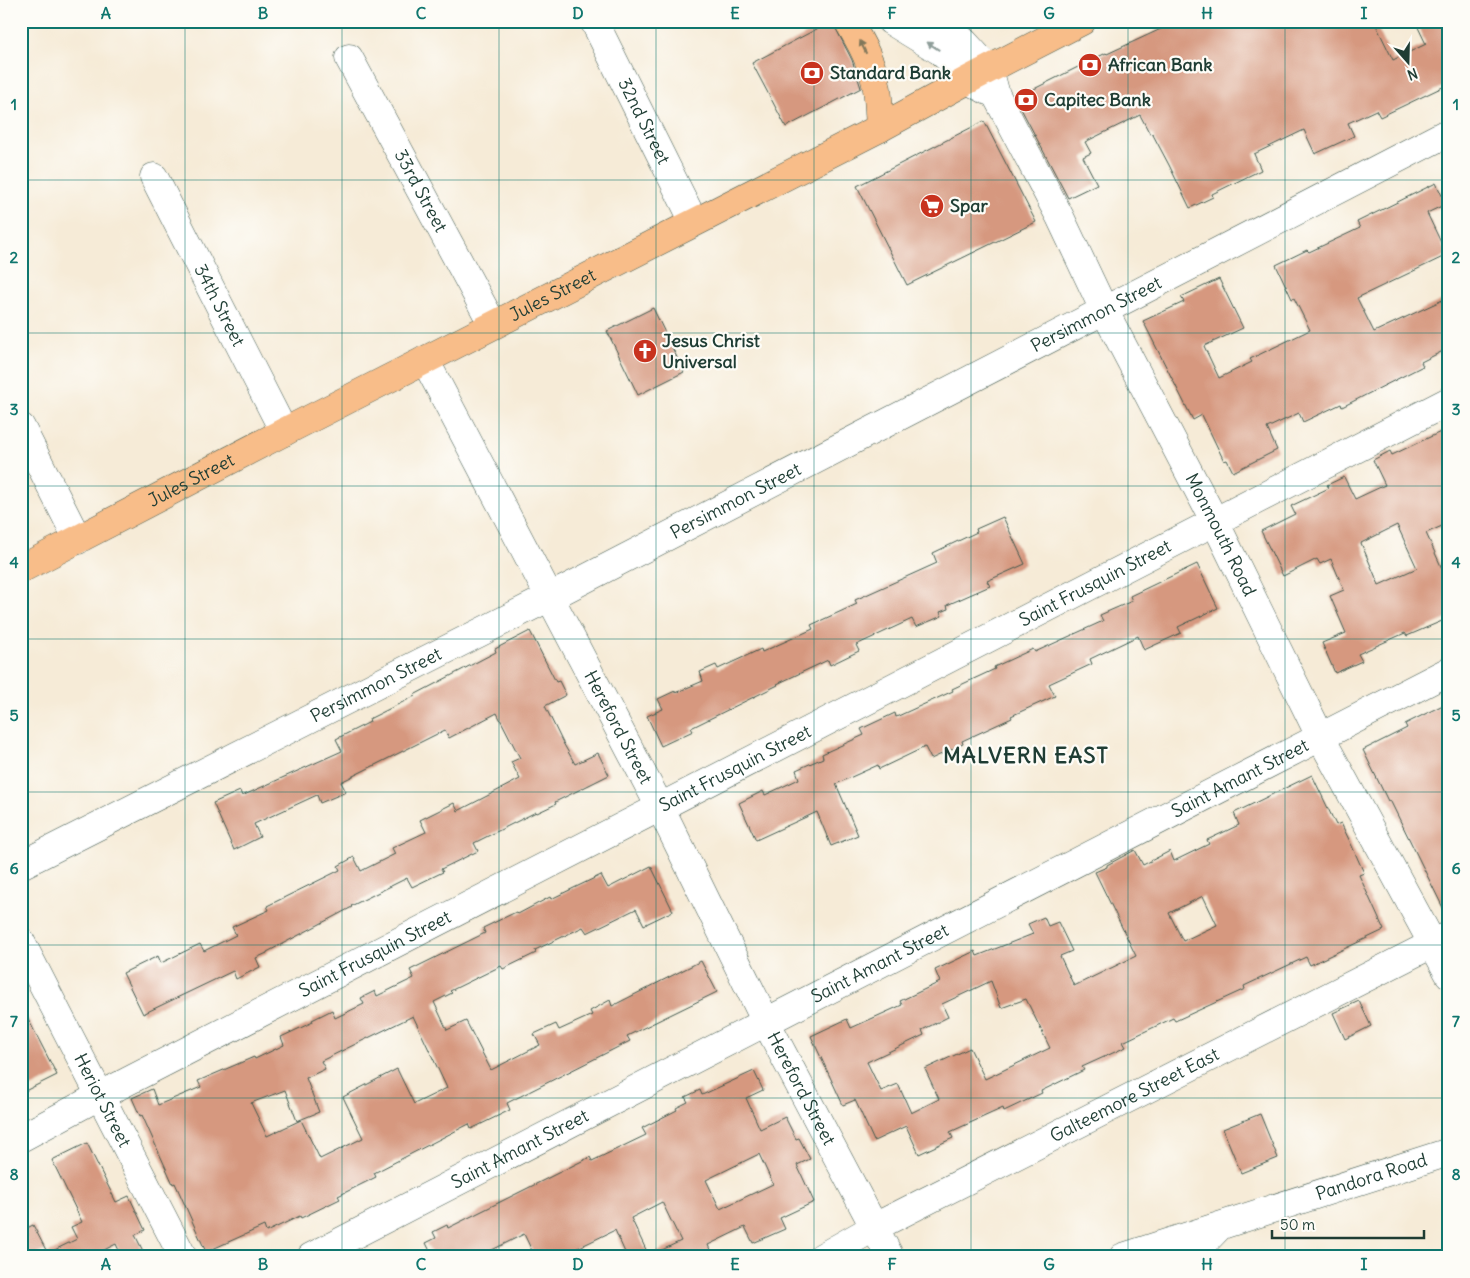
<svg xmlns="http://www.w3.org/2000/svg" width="1470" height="1278" font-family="Delius,sans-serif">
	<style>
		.building { fill: #d6987f; fill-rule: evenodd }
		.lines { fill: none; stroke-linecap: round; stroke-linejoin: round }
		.minor-casing { stroke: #3f574c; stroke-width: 29 }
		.major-casing { stroke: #3f574c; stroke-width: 29 }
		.minor { stroke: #fff; stroke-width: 28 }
		.major { stroke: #f8bd89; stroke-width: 28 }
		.oneway { fill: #8f9e9a }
		.oneway2 { fill: #81775a }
		.grid { fill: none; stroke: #0f766e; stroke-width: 1; stroke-opacity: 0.55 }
		.labels { text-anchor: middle; stroke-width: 4.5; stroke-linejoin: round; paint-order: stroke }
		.poi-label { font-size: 18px; font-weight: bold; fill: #1f3d34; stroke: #fdfcf7; text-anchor: start }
		.street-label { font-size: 18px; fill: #1f3d34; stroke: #fdfcf7 }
		.district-label { font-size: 22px; font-weight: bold; letter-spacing: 1px; fill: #1f3d34; stroke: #fdfcf7 }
		.neatline { fill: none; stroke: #0f766e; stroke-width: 2 }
		.grid-label { font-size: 16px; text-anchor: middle; font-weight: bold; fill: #0f766e }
	</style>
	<rect width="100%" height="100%" fill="#fdfcf7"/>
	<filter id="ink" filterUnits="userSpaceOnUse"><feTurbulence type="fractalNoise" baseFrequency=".02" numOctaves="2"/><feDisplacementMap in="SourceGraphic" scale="10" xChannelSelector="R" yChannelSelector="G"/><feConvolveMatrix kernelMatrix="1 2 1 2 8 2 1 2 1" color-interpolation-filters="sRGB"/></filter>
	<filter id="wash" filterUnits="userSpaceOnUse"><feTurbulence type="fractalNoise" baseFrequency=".0096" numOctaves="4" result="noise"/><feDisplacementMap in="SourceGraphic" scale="20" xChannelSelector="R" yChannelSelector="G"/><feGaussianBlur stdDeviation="1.12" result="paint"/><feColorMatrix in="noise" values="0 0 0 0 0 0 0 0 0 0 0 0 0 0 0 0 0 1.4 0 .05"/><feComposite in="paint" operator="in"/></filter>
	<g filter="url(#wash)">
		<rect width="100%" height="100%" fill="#f6ebd7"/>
		<g id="blocks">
			<!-- building -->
			<g class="building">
				<polygon points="832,21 852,60 861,88 786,127 752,63"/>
				<polygon points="1178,21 1374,21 1393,60 1426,44 1415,21 1443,21 1449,33 1449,84 1380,117 1376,110 1348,123 1354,136 1315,154 1304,130 1254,154 1261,170 1212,194 1213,197 1190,208 1169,165 1152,133 1150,134 1140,115 1085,142 1091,153 1083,157 1097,184 1068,198 1017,101 1018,97 1106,53 1107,54"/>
				<polygon points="984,121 1036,222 907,285 857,186"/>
				<polygon points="1436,183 1446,204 1427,213 1447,255 1357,298 1374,332 1449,297 1449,348 1421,362 1423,366 1342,407 1341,404 1303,422 1299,413 1267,428 1277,450 1233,472 1227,460 1224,461 1202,415 1193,420 1143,321 1184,302 1181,297 1219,279 1243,328 1204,346 1219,378 1252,362 1250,359 1310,330 1294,298 1292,299 1276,265 1307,250 1309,252 1360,228 1357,222"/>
				<polygon points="653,308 684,372 638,395 607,331"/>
				<path d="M1449,428V523L1426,533L1449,584V618L1407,636L1405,633L1358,654L1362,661L1335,673L1322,643L1346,633L1330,596L1344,590L1331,559L1320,564L1317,559L1283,576L1261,531L1295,514L1291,506L1329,488L1327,485L1344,477L1355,499L1385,485L1373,460L1390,451L1392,455ZM1397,525L1417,568L1379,585L1361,543Z"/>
				<polygon points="1003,517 1025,564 987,581 990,586 947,605 948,609 940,612 942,616 916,627 912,619 856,645 859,651 830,665 828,660 777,684 778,685 691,728 693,731 661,746 647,716 663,709 658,699 675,691 675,693 703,681 700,672 716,665 718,669 761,649 762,652 813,629 811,625 857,604 855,600 937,563 933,553 977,532 976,529"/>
				<polygon points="1197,564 1218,608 1178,627 1181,633 1144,650 1138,636 1090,659 1092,664 1049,684 1055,696 1011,716 1012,718 962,741 963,744 931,759 925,747 879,769 878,765 836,784 858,835 831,846 817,812 756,840 739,803 763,791 765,795 799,779 796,770 823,758 822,754 864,735 861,729 895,713 896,717 953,691 952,689 995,669 994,667 1033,649 1035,652 1103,621 1100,615 1132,601 1130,596"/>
				<polygon points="530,631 556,682 559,681 566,695 545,706 562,741 575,764 598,753 609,775 555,802 556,804 537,813 536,812 474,843 478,851 441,869 443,872 412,887 407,878 351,906 352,907 267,952 267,953 256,958 260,967 236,979 233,971 143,1014 123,973 158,956 161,963 200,944 204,951 236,935 232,927 269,910 267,906 340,870 338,866 354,857 361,871 395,854 392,848 426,832 420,820 454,803 458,811 520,779 511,762 520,758 497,713 449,738 445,730 341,782 346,792 320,803 317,795 254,824 260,837 234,850 213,803 240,791 242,796 342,751 336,739 370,722 369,719 415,696 414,695 496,652 495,649"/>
				<polygon points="1449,702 1449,920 1390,800 1388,801 1363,750 1407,728 1405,724"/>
				<path d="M1312,775L1336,825L1341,823L1352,846L1364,873L1359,875L1384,930L1310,965L1306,957L1244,986L1245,989L1175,1021L1173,1018L1123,1042L1126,1047L1082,1067L1084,1070L1041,1091L1042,1093L1004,1111L1003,1108L950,1132L953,1138L919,1154L906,1126L874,1141L855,1100L843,1105L811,1036L847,1019L851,1028L902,1005L900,1001L940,982L935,970L975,951L977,956L1033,934L1028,924L1044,917L1048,926L1058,922L1072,951L1060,956L1074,986L1136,956L1095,872L1107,867V865L1135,850L1143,865L1170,851L1174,861L1209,844L1207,840L1239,825L1234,813ZM1203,896L1217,925L1183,941L1169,913ZM991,981L1001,1008L1026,999L1050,1048L985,1079L970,1048L925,1069L939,1099L911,1113L898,1084L881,1091L867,1062L924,1035L922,1030L948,1017L942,1004Z"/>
				<path d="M651,866L673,911L644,925L636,909L587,933L583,927L535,950L536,953L503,969L501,966L450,991L452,993L434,1002L447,1030L466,1021L491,1070L540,1045L534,1034L556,1024L559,1030L592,1015L590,1011L610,1000L612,1006L701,961L717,992L627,1036L630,1041L507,1103L510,1110L471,1129L469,1124L374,1173L376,1177L338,1196L340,1199L301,1218L300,1216L266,1232L264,1226L206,1252L175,1183L173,1184L142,1115L140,1116L132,1098L152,1089L158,1105L201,1087L198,1081L254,1057L255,1059L284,1045L281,1037L313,1022L312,1020L332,1010L335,1018L364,1004L361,998L375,991L377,996L414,978L410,970L485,933L483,928L516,912L518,914L550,897L551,899L601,875L608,888ZM413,1016L447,1088L414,1104L397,1069L343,1097L363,1138L320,1159L301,1120L267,1136L251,1103L285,1090L297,1121L319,1112L306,1078L325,1069L321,1061Z"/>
				<polygon points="1359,1001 1371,1026 1345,1039 1333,1013"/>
				<polygon points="21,1005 57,1075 21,1093"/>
				<path d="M754,1071L763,1090L746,1098L760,1129L785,1117L796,1139L799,1138L810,1159L797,1165L814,1202L780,1218L785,1229L753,1243L745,1227L708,1245L713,1257H627L615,1230L559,1257H535L524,1234L478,1257H433L426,1243L436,1238L433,1232L447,1225L448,1228L590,1157L592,1161L646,1135L642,1128L677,1110L676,1108L688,1102L685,1097L700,1090L702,1095ZM759,1154L773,1184L720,1209L706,1180ZM662,1202L681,1241L649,1256L631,1218Z"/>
				<polygon points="1260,1114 1278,1158 1241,1173 1223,1129"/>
				<polygon points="87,1143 116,1202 129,1196 145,1230 135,1235 146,1257 122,1257 116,1244 90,1257 40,1257 77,1239 71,1227 82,1222 52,1160"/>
				<polygon points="33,1225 46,1250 31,1257 21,1257 21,1231"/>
			</g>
		</g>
	</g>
	<g filter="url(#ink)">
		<use href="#blocks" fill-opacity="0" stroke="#3f574c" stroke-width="1"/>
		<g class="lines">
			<!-- minor casing -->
			<g class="minor-casing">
				<g id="minor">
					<path id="s1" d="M594,21L694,222"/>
					<polyline points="891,21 940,51 952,62 968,80 988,91"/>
					<path id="s2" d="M937,21L951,30L965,43L989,69L996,95L1060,217L1104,310L1215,522L1321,738L1449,974"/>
					<path id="s3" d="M349,58L493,325"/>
					<path id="s4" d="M154,177L284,432"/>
					<path id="s5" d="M425,360L660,807L766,1022L890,1257"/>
					<polyline points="21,427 78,540"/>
					<path id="s6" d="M21,865L550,597L1449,132"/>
					<path id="s7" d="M21,942L183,1257"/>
					<path id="s8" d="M21,1138L101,1095L1449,401"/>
					<path id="s9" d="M311,1257L766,1022L1449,671"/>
					<path id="s10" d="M822,1257L875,1227L1448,936"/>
					<path id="s11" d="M1123,1257L1449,1152"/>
					<polyline points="1190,1257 1219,1227"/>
				</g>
			</g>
			<!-- major casing -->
			<g class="major-casing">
				<g id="major">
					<path d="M848,21C861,43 873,64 877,89C879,102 879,115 880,128"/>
					<path id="s12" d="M21,569L284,432L880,128L968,80L1082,21"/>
				</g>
			</g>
			<!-- minor -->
			<use href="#minor" class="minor"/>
			<!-- major -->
			<use href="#major" class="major"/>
		</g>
		<!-- one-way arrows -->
		<defs><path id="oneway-solid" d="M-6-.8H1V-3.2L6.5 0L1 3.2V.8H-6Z" transform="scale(1.25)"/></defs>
		<use class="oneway" href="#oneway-solid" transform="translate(933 46) rotate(-147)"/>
		<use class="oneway2" href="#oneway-solid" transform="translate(863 47) rotate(-116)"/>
	</g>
	<!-- grid -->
	<path class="grid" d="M185,21V1257M342,21V1257M499,21V1257M656,21V1257M814,21V1257M971,21V1257M1128,21V1257M1285,21V1257M21,180H1449M21,333H1449M21,486H1449M21,639H1449M21,792H1449M21,945H1449M21,1098H1449"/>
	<!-- icons -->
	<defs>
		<g id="bank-disc" transform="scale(1.25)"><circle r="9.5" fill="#c8321e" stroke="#fdfcf7"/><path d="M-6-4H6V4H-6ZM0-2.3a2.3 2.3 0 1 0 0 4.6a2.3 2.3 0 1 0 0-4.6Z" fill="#fff"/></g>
		<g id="supermarket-disc" transform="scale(1.25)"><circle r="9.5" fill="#c8321e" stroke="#fdfcf7"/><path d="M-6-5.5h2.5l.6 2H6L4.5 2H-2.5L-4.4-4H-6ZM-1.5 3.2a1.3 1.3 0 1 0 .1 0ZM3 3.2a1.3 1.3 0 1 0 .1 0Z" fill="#fff"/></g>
		<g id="church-disc" transform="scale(1.25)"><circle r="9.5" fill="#c8321e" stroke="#fdfcf7"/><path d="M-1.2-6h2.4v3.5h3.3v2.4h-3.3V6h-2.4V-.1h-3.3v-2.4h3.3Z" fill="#fff"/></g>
	</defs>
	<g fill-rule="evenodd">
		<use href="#bank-disc" x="1090" y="65"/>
		<use href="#bank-disc" x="812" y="73"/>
		<use href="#bank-disc" x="1026" y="100"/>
		<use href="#supermarket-disc" x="932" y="206"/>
		<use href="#church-disc" x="645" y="351"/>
	</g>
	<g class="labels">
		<!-- poi labels -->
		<g class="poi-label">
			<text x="1108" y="71">African Bank</text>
			<text x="830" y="79">Standard Bank</text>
			<text x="1044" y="106">Capitec Bank</text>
			<text x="950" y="212">Spar</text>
			<text x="662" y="347">Jesus Christ<tspan x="662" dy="21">Universal</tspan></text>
		</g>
		<!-- street labels -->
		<g class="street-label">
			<text dy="6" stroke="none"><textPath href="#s1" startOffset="112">32nd Street</textPath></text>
			<text dy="6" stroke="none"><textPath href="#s3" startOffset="151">33rd Street</textPath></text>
			<text dy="6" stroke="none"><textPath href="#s12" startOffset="598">Jules Street</textPath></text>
			<text dy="6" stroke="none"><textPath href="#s4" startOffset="144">34th Street</textPath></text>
			<text dy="6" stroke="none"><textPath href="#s6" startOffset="1208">Persimmon Street</textPath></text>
			<text dy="6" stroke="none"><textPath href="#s12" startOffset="192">Jules Street</textPath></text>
			<text dy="6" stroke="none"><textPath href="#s6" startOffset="802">Persimmon Street</textPath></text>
			<text dy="6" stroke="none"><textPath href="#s2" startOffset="592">Monmouth Road</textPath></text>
			<text dy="6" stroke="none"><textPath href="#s8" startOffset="1209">Saint Frusquin Street</textPath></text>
			<text dy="6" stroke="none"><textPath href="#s6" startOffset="398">Persimmon Street</textPath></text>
			<text dy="6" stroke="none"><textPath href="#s5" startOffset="415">Hereford Street</textPath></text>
			<text dy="6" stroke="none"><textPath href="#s8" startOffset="804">Saint Frusquin Street</textPath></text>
			<text dy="6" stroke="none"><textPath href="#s9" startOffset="1045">Saint Amant Street</textPath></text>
			<text dy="6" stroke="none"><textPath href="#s8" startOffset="399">Saint Frusquin Street</textPath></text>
			<text dy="6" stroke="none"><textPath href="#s9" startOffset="640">Saint Amant Street</textPath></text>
			<text dy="6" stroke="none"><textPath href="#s5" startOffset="820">Hereford Street</textPath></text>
			<text dy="6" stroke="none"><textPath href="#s10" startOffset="352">Galteemore Street East</textPath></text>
			<text dy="6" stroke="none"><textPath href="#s7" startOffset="178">Heriot Street</textPath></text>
			<text dy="6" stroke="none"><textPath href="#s9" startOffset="235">Saint Amant Street</textPath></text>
			<text dy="6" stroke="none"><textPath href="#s11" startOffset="261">Pandora Road</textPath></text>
		</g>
		<!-- district labels -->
		<g class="district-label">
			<text x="1026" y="763">MALVERN EAST</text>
		</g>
	</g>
	<!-- margin -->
	<rect width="1470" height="1278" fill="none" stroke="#fdfcf7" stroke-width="55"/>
	<!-- north arrow -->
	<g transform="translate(1408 62) rotate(160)" stroke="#fdfcf7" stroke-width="4" paint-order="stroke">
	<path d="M0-4L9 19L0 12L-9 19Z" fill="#1f3d34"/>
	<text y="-8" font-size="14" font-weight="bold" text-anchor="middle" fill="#1f3d34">N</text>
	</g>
	<!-- scale -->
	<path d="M1272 1230v8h152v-8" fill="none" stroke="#1f3d34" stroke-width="2.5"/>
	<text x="1280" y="1230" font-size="15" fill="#1f3d34" stroke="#fdfcf7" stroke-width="4" paint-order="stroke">50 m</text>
	<rect x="28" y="28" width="1414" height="1222" class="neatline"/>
	<g class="grid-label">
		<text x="106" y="19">A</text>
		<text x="263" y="19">B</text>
		<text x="421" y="19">C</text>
		<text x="578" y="19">D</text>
		<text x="735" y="19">E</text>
		<text x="892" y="19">F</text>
		<text x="1049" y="19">G</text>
		<text x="1207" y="19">H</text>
		<text x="1364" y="19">I</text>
		<text x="14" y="110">1</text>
		<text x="1456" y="110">1</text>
		<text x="14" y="263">2</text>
		<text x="1456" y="263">2</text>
		<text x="14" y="415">3</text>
		<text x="1456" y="415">3</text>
		<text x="14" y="568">4</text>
		<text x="1456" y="568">4</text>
		<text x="14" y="721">5</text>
		<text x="1456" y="721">5</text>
		<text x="14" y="874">6</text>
		<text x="1456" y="874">6</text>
		<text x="14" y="1027">7</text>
		<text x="1456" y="1027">7</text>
		<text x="14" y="1180">8</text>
		<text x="1456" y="1180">8</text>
		<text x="106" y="1270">A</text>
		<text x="263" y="1270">B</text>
		<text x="421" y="1270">C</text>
		<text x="578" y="1270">D</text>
		<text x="735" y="1270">E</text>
		<text x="892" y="1270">F</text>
		<text x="1049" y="1270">G</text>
		<text x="1207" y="1270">H</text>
		<text x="1364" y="1270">I</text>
	</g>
</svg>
